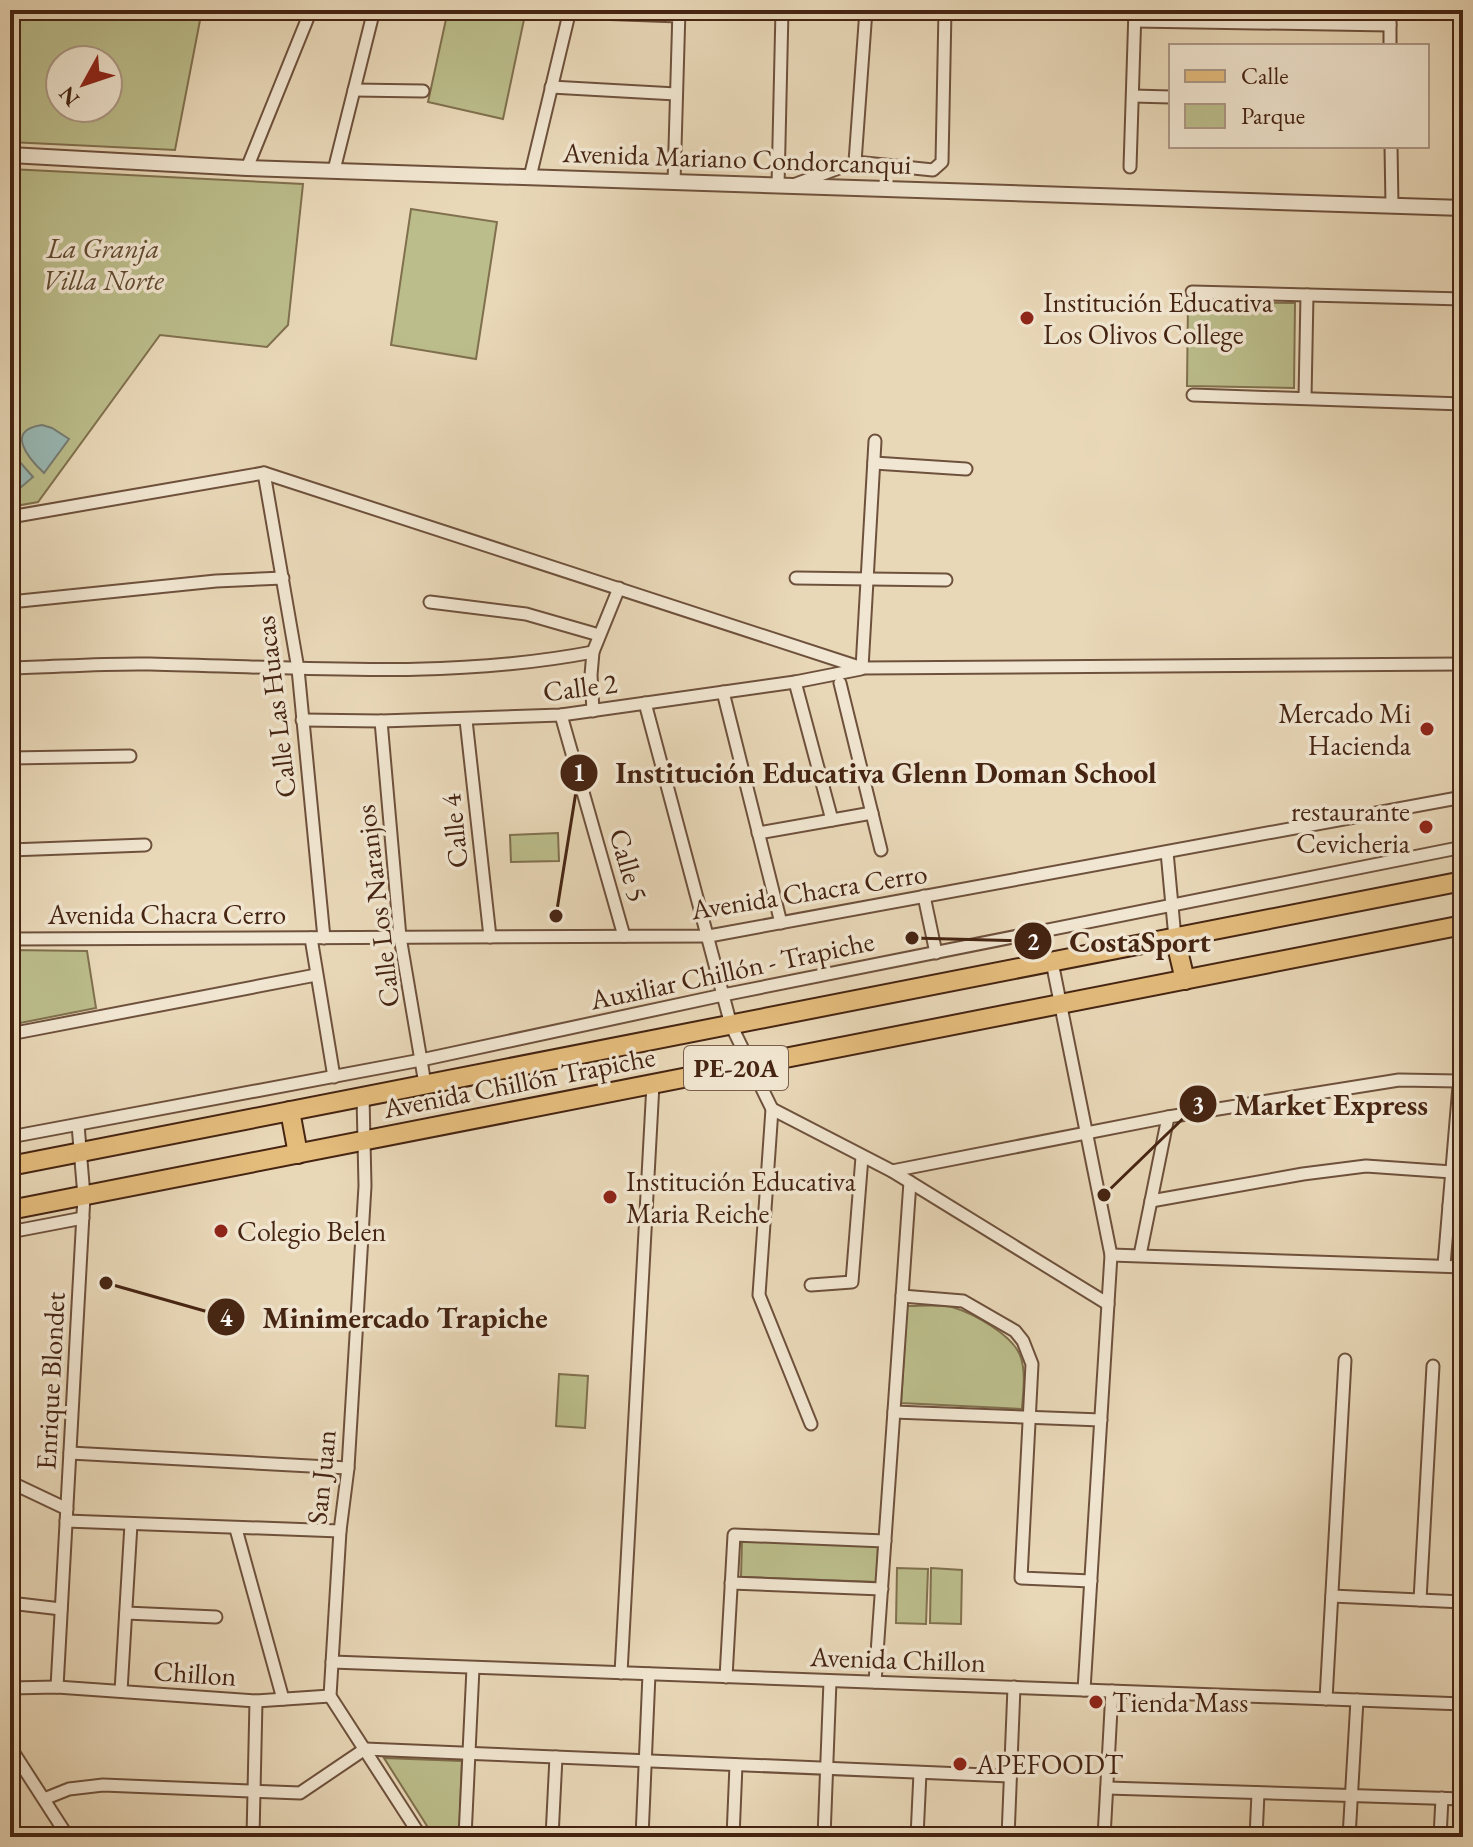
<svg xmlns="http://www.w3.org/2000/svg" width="1473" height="1847" font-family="'EB Garamond',serif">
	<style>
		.green { fill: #bbbd8b; stroke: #80704e; stroke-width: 2; fill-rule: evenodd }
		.water { fill: #99b9b5; stroke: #777d74; stroke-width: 2 }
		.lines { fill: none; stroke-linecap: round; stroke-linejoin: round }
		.minor-casing { stroke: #6e513c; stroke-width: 15 }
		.tertiary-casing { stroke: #6e513c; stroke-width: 18 }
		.primary-casing { stroke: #452412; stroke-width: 22 }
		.minor { stroke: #f1e6d1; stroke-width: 11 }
		.tertiary { stroke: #f1e6d1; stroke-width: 14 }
		.primary { stroke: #e4bc7c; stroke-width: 18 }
		.poi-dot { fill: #8f2418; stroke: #f1e6d1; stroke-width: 3 }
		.labels { text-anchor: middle; stroke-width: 7; stroke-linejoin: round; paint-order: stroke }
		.shield { fill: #f1e6d1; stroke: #795e4b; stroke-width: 2 }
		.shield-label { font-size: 26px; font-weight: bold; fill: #452412 }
		.street-label { font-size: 28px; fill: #452412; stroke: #f1e6d1 }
		.park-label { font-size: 28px; font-style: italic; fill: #624a30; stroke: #f1e6d1 }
		.poi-label { font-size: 28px; fill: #452412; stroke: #f1e6d1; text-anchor: start }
		.leader { fill: none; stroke: #452412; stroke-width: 3 }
		.callout-dot { fill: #452412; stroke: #f1e6d1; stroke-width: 3 }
		.mark-label { font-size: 24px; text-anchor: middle; font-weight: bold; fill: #fff }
		.callout-label { font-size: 30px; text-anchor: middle; font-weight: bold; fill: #452412; stroke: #f1e6d1; stroke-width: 7; stroke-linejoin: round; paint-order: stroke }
	</style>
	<rect width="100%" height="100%" fill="#e9d8b8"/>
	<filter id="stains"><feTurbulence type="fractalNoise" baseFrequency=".0025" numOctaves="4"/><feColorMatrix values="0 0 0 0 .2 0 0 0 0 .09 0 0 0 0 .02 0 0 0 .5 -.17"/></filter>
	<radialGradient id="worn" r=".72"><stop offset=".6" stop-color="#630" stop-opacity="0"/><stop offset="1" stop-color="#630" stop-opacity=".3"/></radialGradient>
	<!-- green -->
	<g class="green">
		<path d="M10,10H202L175,150L10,142ZM60,60H108V108H60Z"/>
		<polygon points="448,10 526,10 503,119 428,102"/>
		<polygon points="10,169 303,184 288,325 267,347 160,335 38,502 10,507"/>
		<polygon points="411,209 497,222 476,359 391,345"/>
		<polygon points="1188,302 1295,303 1294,388 1187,386"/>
		<polygon points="558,833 559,861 511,862 510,835"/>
		<polygon points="10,950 87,951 96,1008 10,1025"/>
		<path d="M907,1306C921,1306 938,1304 952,1307C973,1313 1015,1336 1021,1358C1026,1374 1023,1393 1022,1409L901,1403Z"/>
		<polygon points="559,1374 588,1376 585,1428 556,1426"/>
		<polygon points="742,1540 878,1545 877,1582 741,1577"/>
		<polygon points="897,1568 928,1569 926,1624 896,1623"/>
		<polygon points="931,1568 962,1570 961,1624 930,1623"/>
		<polygon points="384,1758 462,1761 459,1837 434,1837"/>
	</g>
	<!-- water -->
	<g class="water">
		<path d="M42,425L52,428L69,439L44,473C29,459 4,430 42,425Z"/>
		<polygon points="10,438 15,441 19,461 33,477 13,494 10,490"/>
	</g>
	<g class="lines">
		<!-- minor casing -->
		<g class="minor-casing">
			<g id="minor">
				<polyline points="1390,10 1390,46"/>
				<polyline points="1462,10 1463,34"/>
				<polyline points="569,12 679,16"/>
				<polyline points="1135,21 1390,25"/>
				<polyline points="551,87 676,94"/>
				<polyline points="354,90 423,91"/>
				<polyline points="1133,96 1171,97"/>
				<polyline points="1391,146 1392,206"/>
				<polyline points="855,162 933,170 942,162 945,10"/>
				<polyline points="1130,167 1135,10"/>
				<polyline points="247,168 311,10"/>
				<polyline points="334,170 374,10"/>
				<polyline points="530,177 570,10"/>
				<polyline points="674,182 679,10"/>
				<polyline points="796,184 855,162 866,10"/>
				<polyline points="778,186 782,10"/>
				<polyline points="1192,292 1463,299"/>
				<polyline points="1193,395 1463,404"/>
				<polyline points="1305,398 1307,295"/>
				<polyline points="874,463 966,469"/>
				<polyline points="264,473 298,669 324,938"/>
				<polyline points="10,517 264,473 862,668 1463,664"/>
				<polyline points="796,578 946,580"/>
				<polyline points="10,589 12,602"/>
				<polyline points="10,602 216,581 283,578"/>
				<polyline points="430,602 526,614 599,635"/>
				<path d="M10,668C56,667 103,663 150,664C297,667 448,680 593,652"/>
				<polyline points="862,668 875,441"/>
				<polyline points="795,682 832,820"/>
				<polyline points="840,683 881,850"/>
				<polyline points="723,692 781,923"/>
				<polyline points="645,703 731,1025 772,1109 759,1295 811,1424"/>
				<polyline points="593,711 591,675 593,652 619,588"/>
				<polyline points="561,715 624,936"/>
				<polyline points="302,720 381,721 561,715 795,682 861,669"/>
				<polyline points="466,720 490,937"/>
				<polyline points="381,721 400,937 425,1084"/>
				<polyline points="10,758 130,756"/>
				<polyline points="758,833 872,813"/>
				<polyline points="10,850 145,845"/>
				<polyline points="1167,852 1175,938"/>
				<polyline points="924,896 936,953"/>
				<polyline points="311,938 334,1077"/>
				<polyline points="10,939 709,936 1463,797"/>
				<polyline points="1052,962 1111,1255 1084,1690"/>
				<polyline points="10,1034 316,975"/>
				<polyline points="363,1096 365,1186 348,1468 340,1531 330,1696 421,1837"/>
				<polyline points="772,1109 892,1171 1108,1304"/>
				<polyline points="10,1137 421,1060 723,995 1463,847"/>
				<polyline points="892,1171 1168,1117 1399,1080 1459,1081"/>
				<polyline points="1151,1201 1303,1174 1366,1166 1452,1172"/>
				<polyline points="1449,1206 1463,1207"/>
				<polyline points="10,1232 83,1218"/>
				<polyline points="1111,1255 1463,1267"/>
				<polyline points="1140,1255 1168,1117"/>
				<polyline points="1444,1265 1463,1038"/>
				<polyline points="811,1285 852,1282 862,1157"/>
				<polyline points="902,1296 963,1301 1015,1331 1023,1341 1032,1364 1021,1578 1091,1581"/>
				<polyline points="894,1412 1101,1420"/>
				<polyline points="70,1453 348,1468"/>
				<polyline points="10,1482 67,1509"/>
				<polyline points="66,1521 340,1531"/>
				<polyline points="236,1529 283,1699"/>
				<polyline points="731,1583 882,1589"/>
				<polyline points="1332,1596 1463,1602"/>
				<polyline points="1420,1600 1433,1366"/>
				<polyline points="10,1603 61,1609"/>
				<polyline points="126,1613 216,1617"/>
				<polyline points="332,1662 1463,1704"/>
				<polyline points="621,1673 653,1084"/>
				<polyline points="726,1677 734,1535 885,1541"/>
				<polyline points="875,1682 910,1182"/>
				<polyline points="57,1687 84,1196 78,1125"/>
				<polyline points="10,1688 57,1687 256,1701 330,1696"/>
				<polyline points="121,1691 131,1524"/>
				<polyline points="1326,1699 1345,1360"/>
				<polyline points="10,1747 68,1837"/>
				<polyline points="1107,1788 1463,1799"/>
				<polyline points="44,1799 69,1789 103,1785 300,1793 365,1749 1010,1776"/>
				<polyline points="253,1837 256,1701"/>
				<polyline points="465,1837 473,1668"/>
				<polyline points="552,1837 556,1757"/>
				<polyline points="642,1837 649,1674"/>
				<polyline points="733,1837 736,1765"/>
				<polyline points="824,1837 830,1681"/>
				<polyline points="917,1837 920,1773"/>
				<polyline points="1008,1837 1014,1687"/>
				<polyline points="1104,1837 1112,1691"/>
				<polyline points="1256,1837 1258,1793"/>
				<polyline points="1349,1837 1357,1700"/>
				<polyline points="1440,1837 1442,1798"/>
			</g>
		</g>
		<!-- tertiary casing -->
		<g class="tertiary-casing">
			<polyline id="tertiary" points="10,155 247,168 1463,208"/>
		</g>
		<!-- primary casing -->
		<g class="primary-casing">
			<g id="primary">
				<polyline points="1175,938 1185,980"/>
				<polyline points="290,1111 298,1154"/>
				<polyline points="10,1166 1463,881"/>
				<polyline points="10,1210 1463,925"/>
			</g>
		</g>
		<!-- minor -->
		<use href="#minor" class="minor"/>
		<!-- tertiary -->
		<use href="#tertiary" class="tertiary"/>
		<!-- primary -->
		<use href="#primary" class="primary"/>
	</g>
	<!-- markers -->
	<g class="poi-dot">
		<circle cx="1027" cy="318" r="8"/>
		<circle cx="1427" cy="729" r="8"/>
		<circle cx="1426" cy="827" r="8"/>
		<circle cx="610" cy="1197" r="8"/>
		<circle cx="221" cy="1231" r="8"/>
		<circle cx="1096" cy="1702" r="8"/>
		<circle cx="960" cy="1764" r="8"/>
	</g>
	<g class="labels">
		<!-- shield labels -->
		<rect class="shield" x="684" y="1046" width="104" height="44" rx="6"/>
		<g class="shield-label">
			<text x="736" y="1077">PE-20A</text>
		</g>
		<!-- street labels -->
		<g class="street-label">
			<text transform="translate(737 158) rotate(2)" y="10">Avenida Mariano Condorcanqui</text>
			<text transform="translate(580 687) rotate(-7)" y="10">Calle 2</text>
			<text transform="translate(275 707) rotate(-97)" y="10">Calle Las Huacas</text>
			<text transform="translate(454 831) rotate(-96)" y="10">Calle 4</text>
			<text transform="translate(629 865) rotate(74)" y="10">Calle 5</text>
			<text transform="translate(809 891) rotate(-9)" y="10">Avenida Chacra Cerro</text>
			<text transform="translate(377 906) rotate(-97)" y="10">Calle Los Naranjos</text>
			<text x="167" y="924">Avenida Chacra Cerro</text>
			<text transform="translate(732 970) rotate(-12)" y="10">Auxiliar Chillón - Trapiche</text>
			<text transform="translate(519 1082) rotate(-11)" y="10">Avenida Chillón Trapiche</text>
			<text transform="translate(50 1381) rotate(-87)" y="10">Enrique Blondet</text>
			<text transform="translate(321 1477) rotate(-84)" y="10">San Juan</text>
			<text transform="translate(898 1659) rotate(2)" y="10">Avenida Chillon</text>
			<text transform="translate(195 1673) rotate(4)" y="10">Chillon</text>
		</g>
		<!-- park labels -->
		<g class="park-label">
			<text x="103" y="258">La Granja<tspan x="103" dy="32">Villa Norte</tspan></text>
		</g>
		<!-- poi labels -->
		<g class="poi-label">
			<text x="1043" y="312">Institución Educativa<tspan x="1043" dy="32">Los Olivos College</tspan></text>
			<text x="1411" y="723" text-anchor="end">Mercado Mi<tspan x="1411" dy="32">Hacienda</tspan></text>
			<text x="1410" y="821" text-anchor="end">restaurante<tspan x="1410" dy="32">Cevicheria</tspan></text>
			<text x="626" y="1191">Institución Educativa<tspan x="626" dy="32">Maria Reiche</tspan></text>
			<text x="237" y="1241">Colegio Belen</text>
			<text x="1112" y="1712">Tienda Mass</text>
			<text x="976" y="1774">APEFOODT</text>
		</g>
	</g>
	<!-- callouts -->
	<path class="leader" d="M556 916L579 773M912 938L1033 941M1104 1195L1198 1104M106 1283L226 1317"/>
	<g class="callout-dot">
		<circle cx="556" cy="916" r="8"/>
		<circle cx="912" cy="938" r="8"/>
		<circle cx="1104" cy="1195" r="8"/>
		<circle cx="106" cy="1283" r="8"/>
		<circle cx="579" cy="773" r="20"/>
		<circle cx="1033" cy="941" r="20"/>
		<circle cx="1198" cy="1104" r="20"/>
		<circle cx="226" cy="1317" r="20"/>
	</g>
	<g class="mark-label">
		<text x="579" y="781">1</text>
		<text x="1033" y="950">2</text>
		<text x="1198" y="1113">3</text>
		<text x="226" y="1326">4</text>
	</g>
	<g class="callout-label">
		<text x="886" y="783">Institución Educativa Glenn Doman School</text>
		<text x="1140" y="952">CostaSport</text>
		<text x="1331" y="1115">Market Express</text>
		<text x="405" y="1328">Minimercado Trapiche</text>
	</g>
	<!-- margin -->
	<rect width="1473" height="1847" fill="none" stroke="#e9d8b8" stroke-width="40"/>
	<rect x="12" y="12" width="1449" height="1823" fill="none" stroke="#452412" stroke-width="4"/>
	<rect x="20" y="20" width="1433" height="1807" fill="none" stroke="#452412" stroke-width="2"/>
	<!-- legend -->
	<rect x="1169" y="44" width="260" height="104" fill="#f1e6d1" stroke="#ac9885" stroke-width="2"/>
	<rect x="1185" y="70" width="40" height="12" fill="#e4bc7c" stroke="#ac9885" stroke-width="2"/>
	<text x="1241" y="84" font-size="24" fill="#452412">Calle</text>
	<rect x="1185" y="104" width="40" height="24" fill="#bbbd8b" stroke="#ac9885" stroke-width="2"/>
	<text x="1241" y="124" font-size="24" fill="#452412">Parque</text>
	<!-- north arrow -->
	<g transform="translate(84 84) rotate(230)"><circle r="38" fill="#f1e6d1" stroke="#ac9885" stroke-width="2"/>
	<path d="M0-6L14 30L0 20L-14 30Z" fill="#8f2418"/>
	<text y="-12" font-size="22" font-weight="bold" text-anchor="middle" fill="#452412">N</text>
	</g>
	<rect width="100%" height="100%" filter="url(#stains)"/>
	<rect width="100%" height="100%" fill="url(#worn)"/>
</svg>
